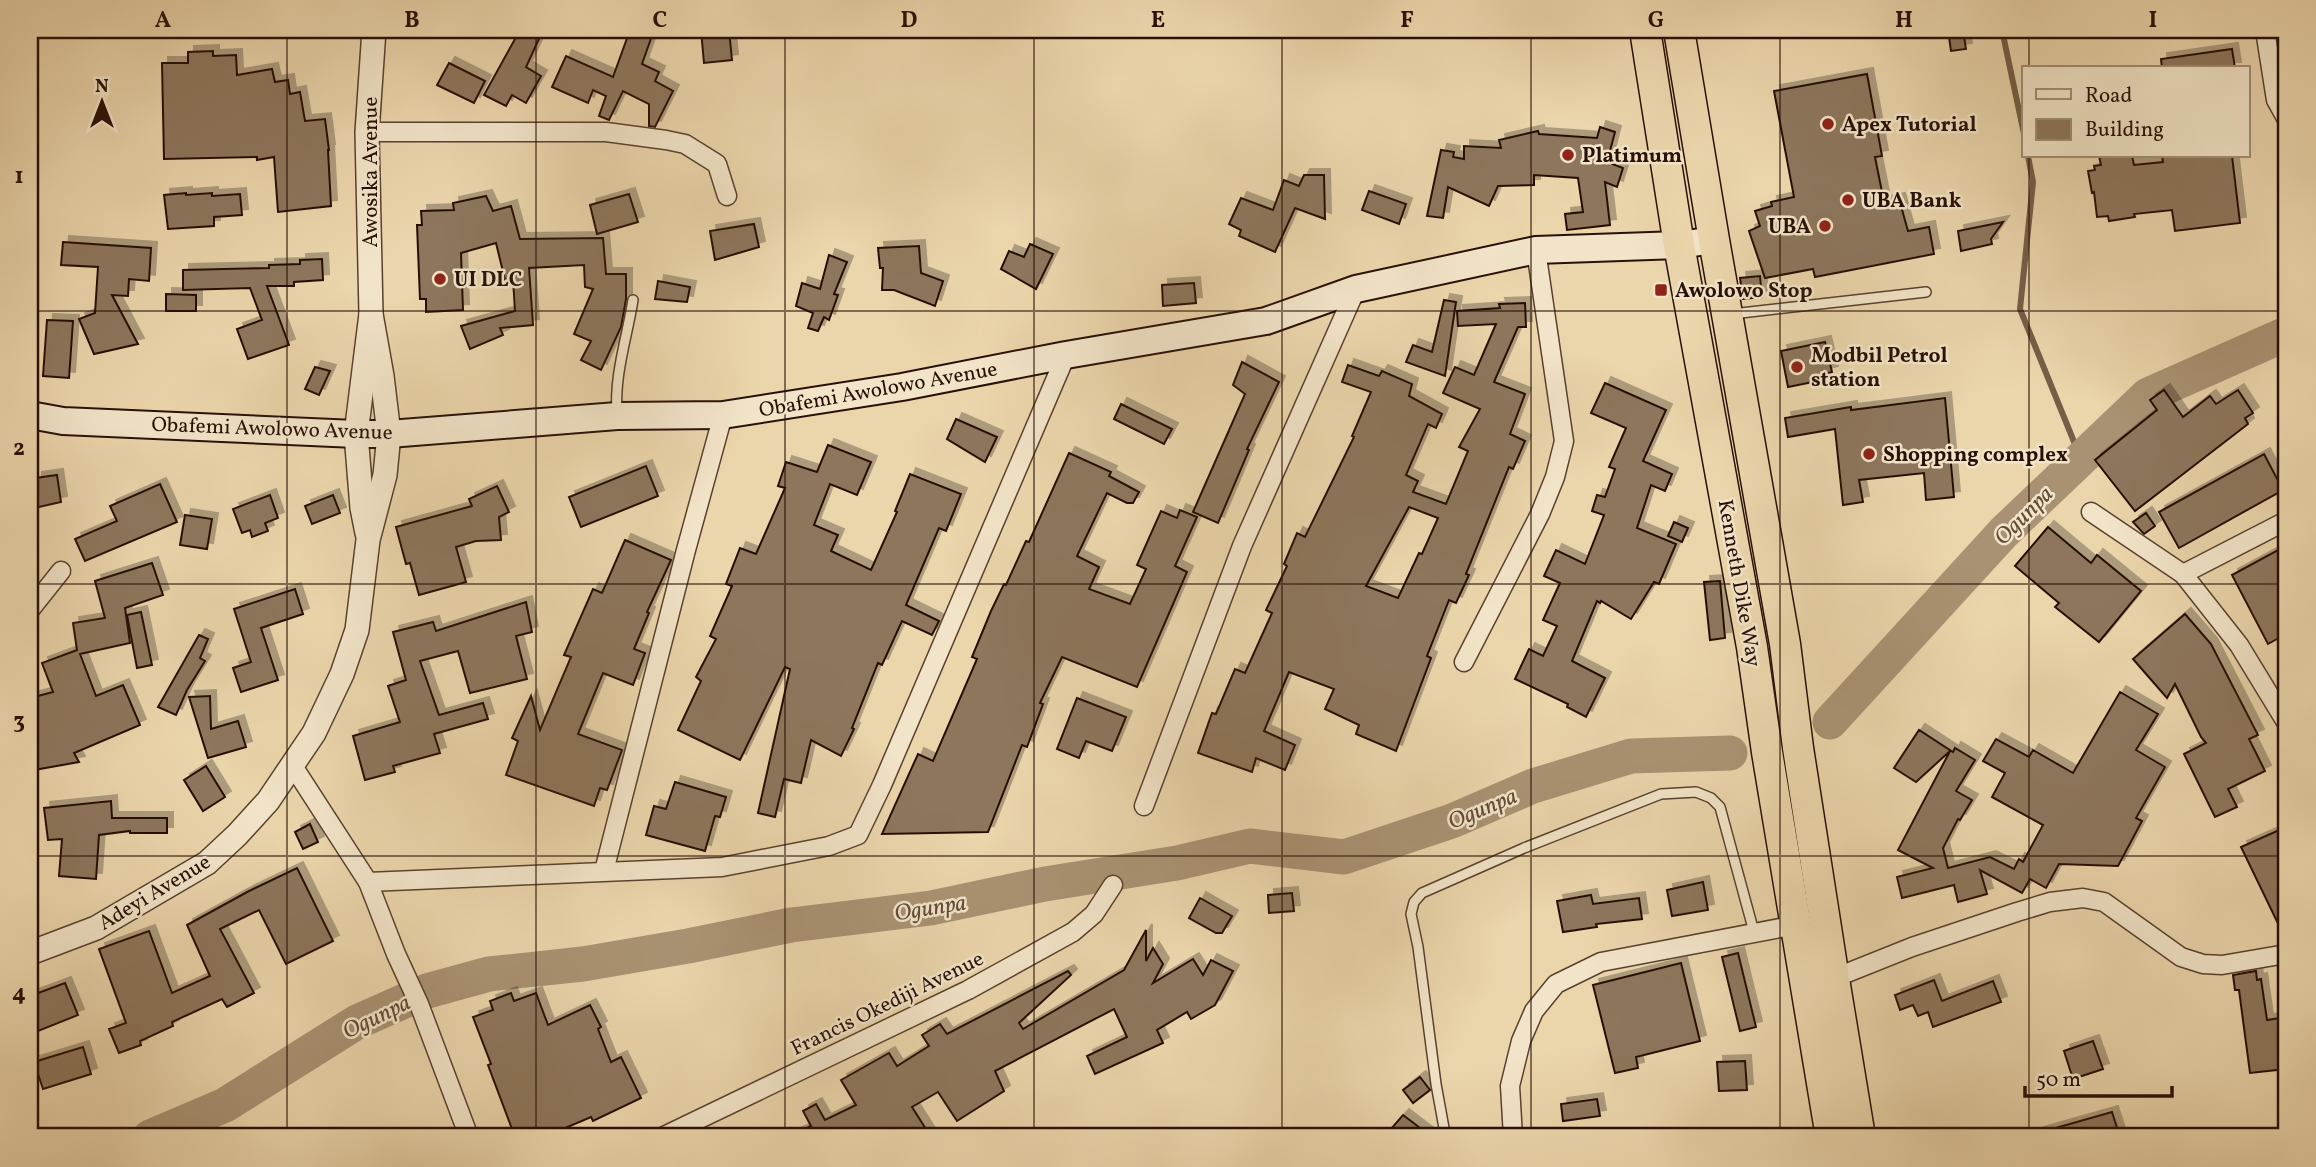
<svg xmlns="http://www.w3.org/2000/svg" width="2316" height="1167" font-family="Vollkorn,serif">
	<style>
		.lines { fill: none; stroke-linecap: round; stroke-linejoin: round }
		.stream { stroke: #755e47; stroke-width: 6 }
		.river { stroke: #a99273; stroke-width: 35 }
		.building { fill: #8d765c; stroke: #281006; stroke-width: 2; fill-rule: evenodd; filter: url(#shadow) }
		.service-casing { stroke: #59412f; stroke-width: 12 }
		.minor-casing { stroke: #59412f; stroke-width: 21 }
		.tertiary-casing { stroke: #59412f; stroke-width: 26 }
		.secondary-casing { stroke: #281006; stroke-width: 30 }
		.trunk-casing { stroke: #281006; stroke-width: 33 }
		.service { stroke: #f2e4c8; stroke-width: 9 }
		.minor { stroke: #f2e4c8; stroke-width: 18 }
		.tertiary { stroke: #f2e4c8; stroke-width: 23 }
		.secondary { stroke: #f2e4c8; stroke-width: 26 }
		.trunk { stroke: #ebd5ab; stroke-width: 30 }
		.grid { fill: none; stroke: #281006; stroke-width: 2; stroke-opacity: 0.55 }
		.poi-dot { fill: #8f2418; stroke: #f2e4c8; stroke-width: 2.5 }
		.labels { text-anchor: middle; stroke-width: 5; stroke-linejoin: round; paint-order: stroke }
		.poi-label { font-size: 21px; font-weight: bold; fill: #281006; stroke: #f2e4c8; text-anchor: start }
		.street-label { font-size: 21px; fill: #281006; stroke: #f2e4c8 }
		.water-label { font-size: 23px; font-style: italic; fill: #624a37; stroke: #f2e4c8 }
		.neatline { fill: none; stroke: #281006; stroke-width: 2.5 }
		.grid-label { font-size: 23px; text-anchor: middle; font-weight: bold; fill: #281006 }
	</style>
	<defs>
		<filter id="shadow"><feDropShadow dx="6" dy="-6" stdDeviation="0" flood-color="#0004"/></filter>
	</defs>
	<rect width="100%" height="100%" fill="#ebd5ab"/>
	<filter id="stains"><feTurbulence type="fractalNoise" baseFrequency=".00286" numOctaves="4"/><feColorMatrix values="0 0 0 0 .2 0 0 0 0 .09 0 0 0 0 .02 0 0 0 .5 -.17"/></filter>
	<radialGradient id="worn" r=".72"><stop offset=".6" stop-color="#630" stop-opacity="0"/><stop offset="1" stop-color="#630" stop-opacity=".3"/></radialGradient>
	<g class="lines">
		<!-- stream -->
		<g class="stream">
			<polyline points="2002,30 2024,134"/>
			<polyline points="2028,156 2033,182 2020,309 2081,459"/>
			<polyline points="2277,339 2286,345"/>
		</g>
		<!-- river -->
		<g class="river">
			<polyline points="1830,722 2004,532 2148,395 2286,334"/>
			<polyline points="150,1137 225,1105 357,1022 427,991 489,974 583,964 688,946 791,925 931,908 1045,884 1177,863 1250,846 1344,857 1452,821 1533,786 1631,756 1730,753"/>
		</g>
	</g>
	<!-- building -->
	<g class="building">
		<polygon points="520,30 543,30 526,67 541,76 526,103 512,95 506,106 484,95"/>
		<polygon points="630,30 654,30 642,64 659,72 655,81 673,91 655,127 649,126 649,104 623,91 609,120 599,116 606,96 593,90 588,103 552,87 566,56 613,77"/>
		<polygon points="701,30 729,30 732,60 704,63"/>
		<polygon points="1948,30 1963,30 1966,49 1951,51"/>
		<polygon points="2232,49 2235,68 2162,68 2161,59"/>
		<polygon points="213,51 213,56 236,55 237,75 272,69 275,82 288,80 290,94 300,92 305,121 325,119 329,150 328,150 331,206 278,212 274,157 257,160 257,157 164,159 162,63 188,63 188,52"/>
		<polygon points="449,63 485,81 474,103 437,85"/>
		<polygon points="1867,74 1882,156 1875,157 1884,202 1899,199 1908,231 1929,227 1934,254 1815,277 1813,269 1765,278 1749,231 1760,226 1755,211 1772,206 1771,202 1794,197 1774,91"/>
		<polygon points="1600,127 1615,132 1607,162 1623,168 1617,187 1605,182 1610,225 1567,230 1565,214 1583,212 1578,178 1534,175 1534,185 1498,186 1489,206 1448,187 1443,218 1427,216 1441,150 1454,152 1453,157 1464,159 1464,146 1501,148 1499,140 1538,131 1539,134 1597,138"/>
		<polygon points="2099,156 2132,156 2134,165 2163,162 2162,156 2232,156 2240,223 2175,231 2172,210 2134,214 2135,217 2109,221 2108,216 2097,217 2094,192 2092,193 2088,171 2095,170 2094,166 2101,165"/>
		<polygon points="1304,175 1324,175 1325,219 1295,208 1275,252 1239,236 1241,230 1229,224 1241,198 1273,210 1284,180 1299,186"/>
		<polygon points="1369,191 1406,204 1399,224 1362,210"/>
		<polygon points="186,193 186,195 212,193 212,196 240,194 242,215 214,217 214,226 168,229 164,195"/>
		<polygon points="629,194 638,222 597,234 590,205"/>
		<polygon points="486,196 493,211 511,206 520,239 603,238 606,274 626,274 626,299 621,327 601,370 581,360 591,341 574,334 593,289 585,287 584,265 529,268 533,325 500,328 503,335 470,349 461,326 515,311 513,279 505,280 496,243 461,253 463,310 426,312 426,299 420,299 417,225 422,225 421,211 454,210 453,203"/>
		<polygon points="2003,222 1991,239 1992,244 1961,251 1958,231"/>
		<polygon points="754,224 759,247 715,260 710,231"/>
		<polygon points="63,242 151,248 149,281 129,279 128,296 112,295 138,344 94,354 79,319 95,313 98,267 61,265"/>
		<polygon points="1030,244 1053,254 1036,289 1001,269 1009,251 1024,257"/>
		<polygon points="919,246 921,273 943,281 935,306 894,290 882,290 883,268 880,268 878,248"/>
		<polygon points="829,255 847,262 834,294 838,295 829,320 824,317 818,331 808,328 813,313 796,306 802,283 820,289"/>
		<polygon points="322,259 323,280 294,282 294,286 267,286 289,345 248,359 237,329 262,320 250,288 183,290 183,270 269,268 269,265 300,264 300,260"/>
		<polygon points="1760,276 1762,297 1743,299 1740,278"/>
		<polygon points="658,281 690,287 687,302 655,299"/>
		<polygon points="1194,283 1196,303 1163,306 1162,285"/>
		<polygon points="166,294 196,295 196,311 166,311"/>
		<polygon points="1444,300 1456,302 1445,376 1406,362 1413,345 1432,352"/>
		<path d="M1525,303L1526,327H1518L1494,382L1525,394L1510,434L1525,441L1513,469L1509,467L1466,574L1469,575L1456,603L1449,600L1427,656L1431,658L1396,751L1356,734L1359,725L1325,709L1334,689L1289,672L1264,731L1295,745L1285,770L1256,758L1252,772L1198,753L1212,713L1216,714L1235,669L1245,673L1272,613L1266,610L1287,566L1284,564L1297,533L1305,537L1354,437L1352,436L1371,392L1342,382L1348,365L1379,376L1382,371L1412,384L1409,396L1442,414L1436,428L1428,424L1406,475L1418,481L1413,492L1446,504L1468,451L1459,447L1480,409L1443,393L1455,367L1474,375L1496,324L1458,326L1457,311L1500,308L1499,304ZM1409,507L1438,518L1422,554L1419,553L1398,598L1366,586Z"/>
		<polygon points="47,320 73,321 69,378 43,376"/>
		<polygon points="1825,342 1832,372 1812,377 1813,382 1788,387 1781,351"/>
		<polygon points="1242,362 1279,382 1247,449 1249,450 1218,523 1193,512 1245,394 1233,385"/>
		<polygon points="315,367 330,371 319,395 305,389"/>
		<polygon points="1605,383 1666,410 1643,461 1672,474 1665,491 1651,485 1637,528 1676,544 1659,584 1654,582 1631,619 1601,601 1600,603 1597,601 1572,661 1605,678 1586,717 1567,707 1568,704 1515,679 1529,649 1543,656 1557,626 1543,620 1560,583 1544,576 1556,550 1585,564 1604,515 1592,511 1597,495 1605,497 1615,469 1609,467 1626,428 1591,413"/>
		<polygon points="2164,390 2183,417 2210,396 2216,404 2238,390 2253,413 2245,418 2248,424 2135,511 2095,460 2157,410 2150,400"/>
		<polygon points="1945,398 1954,497 1926,500 1924,473 1859,480 1863,502 1843,505 1835,429 1788,437 1785,418 1851,407 1851,410"/>
		<polygon points="1121,404 1172,429 1164,444 1114,419"/>
		<polygon points="956,419 997,437 985,462 947,439"/>
		<polygon points="828,445 871,462 857,495 830,484 814,525 838,535 831,551 871,570 897,512 895,511 910,474 961,494 946,531 939,528 906,605 939,621 932,635 902,621 882,665 878,663 852,728 854,729 841,756 811,740 801,783 784,779 775,817 758,813 790,669 785,667 740,760 678,730 701,681 696,677 716,639 710,636 732,586 726,584 740,548 756,554 785,488 778,486 786,462 817,472"/>
		<polygon points="1069,453 1111,472 1109,476 1139,492 1133,503 1127,503 1107,493 1077,556 1099,567 1089,589 1130,604 1146,569 1137,565 1161,511 1177,518 1180,510 1197,517 1175,566 1187,572 1137,687 1062,657 1040,703 1043,704 1027,747 1022,745 988,832 882,834 918,754 933,761 977,659 972,657 991,611 1004,584 1006,585 1026,541 1029,542"/>
		<polygon points="2264,454 2283,490 2179,548 2159,512"/>
		<polygon points="646,466 658,496 581,527 569,497"/>
		<polygon points="57,475 61,502 30,509 30,490 35,490 36,478"/>
		<polygon points="160,484 177,522 85,561 75,539 117,521 110,506"/>
		<polygon points="497,486 509,512 499,517 501,540 476,541 456,547 466,582 419,595 410,563 406,564 396,527 472,506 469,499"/>
		<polygon points="270,495 278,518 265,523 268,531 252,537 250,530 242,533 233,509"/>
		<polygon points="333,495 340,513 312,524 305,506"/>
		<polygon points="2146,513 2155,526 2144,534 2133,522"/>
		<polygon points="185,515 212,519 207,549 180,545"/>
		<polygon points="1674,522 1688,528 1682,542 1668,536"/>
		<polygon points="2048,527 2091,563 2097,555 2141,591 2099,642 2055,607 2059,603 2015,566"/>
		<polygon points="625,540 671,560 647,612 649,613 634,649 645,653 633,685 603,673 578,734 622,750 607,790 600,788 594,806 506,775 518,741 512,738 531,696 540,730 571,657 564,655 593,589 602,593"/>
		<polygon points="2278,550 2286,566 2286,634 2268,644 2232,575"/>
		<polygon points="152,563 163,595 125,608 130,643 80,654 96,696 123,685 140,725 74,753 79,762 34,770 30,744 30,698 53,692 42,663 77,650 73,623 105,618 95,581"/>
		<polygon points="1720,581 1725,638 1710,640 1704,582"/>
		<polygon points="295,589 303,614 261,628 278,680 241,692 233,668 251,662 234,609"/>
		<polygon points="526,602 532,632 516,636 527,679 470,693 458,651 420,661 439,715 483,703 488,719 434,734 440,753 393,766 395,772 365,780 353,736 400,722 388,686 406,680 393,632 433,622 436,631"/>
		<polygon points="141,612 152,665 137,668 127,615"/>
		<polygon points="2185,614 2211,644 2258,735 2249,739 2265,771 2228,789 2237,807 2215,817 2184,754 2206,743 2201,737 2175,684 2167,698 2133,659"/>
		<polygon points="199,635 208,639 200,658 205,661 187,690 176,715 158,707"/>
		<polygon points="2120,692 2158,714 2136,750 2165,767 2136,818 2142,821 2118,866 2059,864 2046,888 2030,879 2022,893 1980,870 1987,894 1958,902 1954,885 1902,898 1897,877 1933,868 1898,850 1950,751 1916,782 1894,768 1919,730 1953,752 1955,748 1975,760 1956,791 1972,800 1960,820 1958,819 1943,848 1948,868 1990,857 2014,869 2019,859 2023,862 2043,825 1992,797 2005,773 1983,761 1996,739 2029,757 2033,750 2073,773"/>
		<polygon points="210,696 211,729 238,721 246,747 208,758 189,697"/>
		<polygon points="1077,698 1126,717 1112,751 1086,741 1079,758 1057,749"/>
		<polygon points="206,766 225,797 203,811 184,780"/>
		<polygon points="675,782 726,797 720,817 715,816 705,851 646,835 654,806 666,809"/>
		<polygon points="111,801 112,818 167,818 167,833 130,833 130,831 99,835 96,879 59,876 62,839 48,840 44,808"/>
		<polygon points="310,824 318,842 303,849 295,832"/>
		<polygon points="2286,827 2286,940 2241,847"/>
		<polygon points="297,868 333,941 286,964 259,910 220,929 254,993 227,1007 222,999 172,1022 173,1026 140,1041 141,1045 119,1053 109,1029 126,1023 99,949 149,931 172,993 210,976 187,925 249,891"/>
		<polygon points="1703,882 1708,910 1672,916 1667,890"/>
		<polygon points="1292,893 1294,911 1269,913 1268,895"/>
		<polygon points="1591,895 1593,904 1639,898 1642,919 1596,924 1597,927 1563,932 1557,901"/>
		<polygon points="1200,898 1232,916 1222,933 1216,933 1189,918"/>
		<polygon points="1146,930 1146,961 1153,948 1163,964 1153,983 1193,959 1203,975 1211,960 1233,971 1215,1005 1191,1019 1187,1012 1157,1030 1163,1043 1095,1074 1087,1056 1127,1037 1114,1009 995,1071 1004,1091 957,1121 938,1092 912,1107 931,1137 789,1137 811,1126 803,1111 816,1104 825,1120 856,1105 841,1080 889,1053 897,1066 929,1046 922,1035 940,1024 947,1034 1068,971 1071,975 1019,1023 1023,1029 1124,970"/>
		<polygon points="1738,953 1756,1027 1740,1031 1722,957"/>
		<polygon points="1681,963 1700,1041 1636,1057 1638,1068 1615,1073 1593,985"/>
		<polygon points="2256,971 2257,980 2261,979 2267,1020 2286,1017 2286,1069 2250,1073 2239,990 2235,990 2233,975"/>
		<polygon points="1934,980 1942,1001 1993,981 2001,1002 1933,1027 1928,1012 1918,1016 1913,1005 1900,1010 1895,995"/>
		<polygon points="65,983 78,1015 33,1033 30,1025 30,996"/>
		<polygon points="511,993 514,1001 536,993 548,1025 590,1005 601,1027 598,1029 611,1062 621,1057 641,1098 593,1121 591,1117 544,1137 515,1137 488,1065 491,1064 473,1017 493,1010 490,1001"/>
		<polygon points="2093,1041 2103,1069 2073,1079 2064,1051"/>
		<polygon points="83,1047 91,1074 43,1089 34,1062"/>
		<polygon points="1745,1061 1747,1090 1719,1091 1717,1062"/>
		<polygon points="1420,1077 1430,1090 1413,1103 1403,1090"/>
		<polygon points="1597,1099 1600,1116 1563,1121 1561,1104"/>
		<polygon points="2112,1112 2120,1137 2039,1137 2038,1133"/>
		<polygon points="1403,1115 1432,1137 1384,1137"/>
	</g>
	<g class="lines">
		<!-- service casing -->
		<g class="service-casing">
			<g id="service">
				<polyline points="1732,314 1926,292"/>
				<path d="M617,414C614,375 627,338 633,300"/>
				<polyline points="1444,1137 1444,1128 1436,1084 1418,947 1411,914 1414,902 1422,893 1524,848 1661,794 1696,792 1711,798 1720,807 1754,932"/>
			</g>
		</g>
		<!-- minor casing -->
		<g class="minor-casing">
			<g id="minor">
				<polyline points="2265,30 2276,100 2286,118"/>
				<polyline points="367,132 606,132 666,140 685,144 717,164 727,196"/>
				<polyline points="2091,512 2183,574 2239,645 2286,722"/>
				<polyline points="2183,574 2286,521"/>
				<polyline points="30,610 61,571"/>
				<polyline points="1464,662 1540,514 1555,477 1564,441 1536,250"/>
				<polyline points="293,766 368,882 396,954 419,1004 469,1137"/>
				<polyline points="1144,806 1242,546 1356,289"/>
				<polyline points="604,871 686,550 723,415"/>
				<polyline points="368,882 722,867 829,846 858,835 882,785 1066,355"/>
				<polyline points="1827,981 1912,947 2017,912 2050,902 2083,898 2104,902 2181,957 2203,964 2222,965 2286,954"/>
				<polyline points="662,1137 968,990 1073,932 1094,914 1113,885"/>
				<polyline points="1513,1137 1510,1086 1521,1041 1534,1011 1556,984 1601,962 1796,925"/>
			</g>
		</g>
		<!-- tertiary casing -->
		<g class="tertiary-casing">
			<g id="tertiary">
				<polyline points="367,533 362,508 356,434 371,314 367,132 374,30"/>
				<polyline points="30,953 96,928 207,863 237,835 268,801 314,733 342,674 357,630 368,540 385,475 389,434 382,376 371,314"/>
			</g>
		</g>
		<!-- secondary casing -->
		<g class="secondary-casing">
			<polyline id="secondary" points="30,415 63,421 356,434 389,434 617,416 723,415 902,387 1066,355 1266,321 1356,289 1536,250 1679,245 1714,240"/>
		</g>
		<!-- trunk casing -->
		<g class="trunk-casing">
			<g id="trunk">
				<polyline points="1645,30 1679,245 1752,647 1767,752 1831,1137"/>
				<polyline points="1679,30 1714,240 1785,644 1798,748 1834,979 1860,1137"/>
			</g>
		</g>
		<!-- service -->
		<use href="#service" class="service"/>
		<!-- minor -->
		<use href="#minor" class="minor"/>
		<!-- tertiary -->
		<use href="#tertiary" class="tertiary"/>
		<!-- secondary -->
		<use href="#secondary" class="secondary"/>
		<!-- trunk -->
		<use href="#trunk" class="trunk"/>
	</g>
	<!-- grid -->
	<path class="grid" d="M287,30V1137M536,30V1137M785,30V1137M1034,30V1137M1282,30V1137M1531,30V1137M1780,30V1137M2029,30V68M2029,156V1137M30,311H2286M30,584H2286M30,856H2286"/>
	<!-- markers -->
	<g class="poi-dot">
		<circle cx="1828" cy="124" r="7"/>
		<circle cx="1568" cy="155" r="7"/>
		<circle cx="1848" cy="200" r="7"/>
		<circle cx="1825" cy="226" r="7"/>
		<circle cx="440" cy="279" r="7"/>
		<rect x="1654" y="283" width="14" height="14" rx="3.5"/>
		<circle cx="1797" cy="367" r="7"/>
		<circle cx="1869" cy="454" r="7"/>
	</g>
	<g class="labels">
		<!-- poi labels -->
		<g class="poi-label">
			<text x="1842" y="131">Apex Tutorial</text>
			<text x="1582" y="162">Platimum</text>
			<text x="1862" y="207">UBA Bank</text>
			<text x="1811" y="233" text-anchor="end">UBA</text>
			<text x="454" y="286">UI DLC</text>
			<text x="1675" y="297">Awolowo Stop</text>
			<text x="1811" y="362">Modbil Petrol<tspan x="1811" dy="24">station</tspan></text>
			<text x="1883" y="461">Shopping complex</text>
		</g>
		<!-- street labels -->
		<g class="street-label">
			<text transform="translate(370 172) rotate(-90)" y="7">Awosika Avenue</text>
			<text transform="translate(878 389) rotate(-10)" y="7">Obafemi Awolowo Avenue</text>
			<text transform="translate(272 428) rotate(2)" y="7">Obafemi Awolowo Avenue</text>
			<text transform="translate(1740 583) rotate(80)" y="7">Kenneth Dike Way</text>
			<text transform="translate(154 892) rotate(-31)" y="7">Adeyi Avenue</text>
			<text transform="translate(887 1003) rotate(-26)" y="7">Francis Okediji Avenue</text>
		</g>
		<!-- water labels -->
		<g class="water-label">
			<text transform="translate(2023 515) rotate(-45)" y="8">Ogunpa</text>
			<text transform="translate(1482 808) rotate(-23)" y="8">Ogunpa</text>
			<text transform="translate(930 907) rotate(-9)" y="8">Ogunpa</text>
			<text transform="translate(376 1016) rotate(-26)" y="8">Ogunpa</text>
		</g>
	</g>
	<!-- margin -->
	<rect width="2316" height="1167" fill="none" stroke="#ebd5ab" stroke-width="77"/>
	<!-- legend -->
	<rect x="2022" y="66" width="228" height="91" fill="#f2e4c8" stroke="#a18f7a" stroke-width="2"/>
	<rect x="2036" y="89" width="35" height="10" fill="#f2e4c8" stroke="#a18f7a" stroke-width="2"/>
	<text x="2085" y="102" font-size="21" fill="#281006">Road</text>
	<rect x="2036" y="119" width="35" height="21" fill="#8d765c" stroke="#a18f7a" stroke-width="2"/>
	<text x="2085" y="136" font-size="21" fill="#281006">Building</text>
	<!-- north arrow -->
	<g transform="translate(102 102)" stroke="#f2e4c8" stroke-width="5" paint-order="stroke">
	<path d="M0-5L12 26L0 18L-12 26Z" fill="#281006"/>
	<text y="-10" font-size="19" font-weight="bold" text-anchor="middle" fill="#281006">N</text>
	</g>
	<!-- scale -->
	<path d="M2025 1086v10h147v-10" fill="none" stroke="#281006" stroke-width="3.5"/>
	<text x="2036" y="1086" font-size="21" fill="#281006" stroke="#f2e4c8" stroke-width="5" paint-order="stroke">50 m</text>
	<rect x="38" y="38" width="2240" height="1090" class="neatline"/>
	<g class="grid-label">
		<text x="163" y="27">A</text>
		<text x="412" y="27">B</text>
		<text x="660" y="27">C</text>
		<text x="909" y="27">D</text>
		<text x="1158" y="27">E</text>
		<text x="1407" y="27">F</text>
		<text x="1656" y="27">G</text>
		<text x="1904" y="27">H</text>
		<text x="2153" y="27">I</text>
		<text x="19" y="183">1</text>
		<text x="19" y="455">2</text>
		<text x="19" y="728">3</text>
		<text x="19" y="1000">4</text>
	</g>
	<rect width="100%" height="100%" filter="url(#stains)"/>
	<rect width="100%" height="100%" fill="url(#worn)"/>
</svg>
